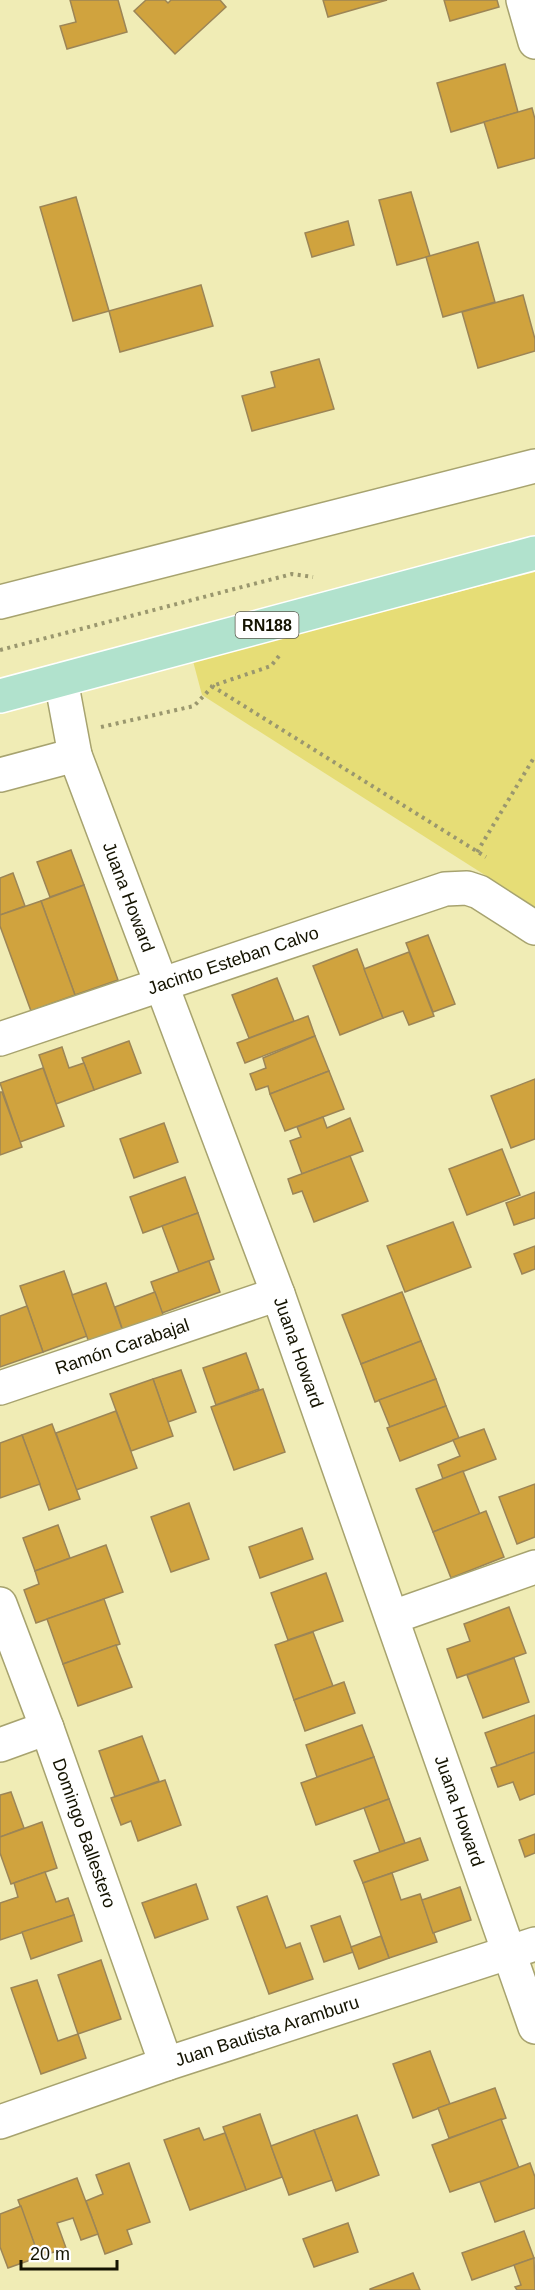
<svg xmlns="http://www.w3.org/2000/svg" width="535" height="2290" font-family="Helvetica,sans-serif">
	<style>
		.green { fill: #e6dd76 }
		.building { fill: #d0a33e; stroke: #9c8556; stroke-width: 1.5 }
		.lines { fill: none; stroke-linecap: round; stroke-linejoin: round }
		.street-casing { stroke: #a7a36f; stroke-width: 36 }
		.primary-casing { stroke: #fff; stroke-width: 36 }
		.path { stroke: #9a976e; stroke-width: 4; stroke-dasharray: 3 4.5; stroke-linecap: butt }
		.street { stroke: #fff; stroke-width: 33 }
		.primary { stroke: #b1e2cd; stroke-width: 33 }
		.labels { text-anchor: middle; stroke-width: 4.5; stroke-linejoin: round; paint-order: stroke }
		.shield { fill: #fff; stroke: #5a5a4d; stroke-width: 1.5 }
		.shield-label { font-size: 16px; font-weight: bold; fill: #141301 }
		.street-label { font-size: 18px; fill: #141301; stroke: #fff }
	</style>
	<rect width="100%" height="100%" fill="#f0ecb5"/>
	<!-- green -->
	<polygon class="green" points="535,572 535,907 202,695 193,661"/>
	<!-- building -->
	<g class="building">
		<polygon points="70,0 118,0 127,32 67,49 60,26 76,22"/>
		<polygon points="146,0 165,0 168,3 171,0 220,0 226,7 175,54 134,11"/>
		<polygon points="323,0 387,0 328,17"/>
		<polygon points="444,0 497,0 499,7 450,21"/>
		<polygon points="505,64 518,112 451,132 437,83"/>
		<polygon points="532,108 535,119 535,158 498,168 484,122"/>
		<polygon points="411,192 430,256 397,265 379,200"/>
		<polygon points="76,197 109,311 73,321 40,207"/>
		<polygon points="348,221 354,245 312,257 305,233"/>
		<polygon points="478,242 495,302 443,317 426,257"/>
		<polygon points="201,285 213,326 120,352 109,311"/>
		<polygon points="523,295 535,339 535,351 478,368 462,312"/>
		<polygon points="319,359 334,409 252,431 242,396 275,387 271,372"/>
		<polygon points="71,850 84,885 50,897 37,862"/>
		<polygon points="13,873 25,906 0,915 0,878"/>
		<polygon points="84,885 118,980 75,995 41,901"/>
		<polygon points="41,901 75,995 31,1011 0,926 0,915"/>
		<polygon points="428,935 455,1004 433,1012 406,943"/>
		<polygon points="357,949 383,1018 340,1035 313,966"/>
		<polygon points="409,952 434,1016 409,1025 403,1011 383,1018 364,969"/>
		<polygon points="277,978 294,1021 249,1038 232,995"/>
		<polygon points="308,1016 315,1036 245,1063 237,1043"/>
		<polygon points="315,1036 329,1071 270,1094 268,1086 256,1090 250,1074 266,1068 263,1058"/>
		<polygon points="129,1041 141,1073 94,1090 82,1058"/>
		<polygon points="62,1047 69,1068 84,1063 94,1090 56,1104 39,1055"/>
		<polygon points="43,1068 64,1126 20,1142 0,1083"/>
		<polygon points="329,1071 344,1109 285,1131 270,1094"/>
		<polygon points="535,1079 535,1139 511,1148 491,1096"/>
		<polygon points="0,1092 2,1092 22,1147 0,1155"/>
		<polygon points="323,1117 327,1128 350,1118 363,1151 302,1174 290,1141 301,1137 297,1127"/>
		<polygon points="164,1123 178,1162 134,1178 120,1139"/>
		<polygon points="502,1149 520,1195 467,1215 449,1169"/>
		<polygon points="350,1156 368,1201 314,1222 302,1191 293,1194 288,1179"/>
		<polygon points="185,1177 198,1213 143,1233 130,1197"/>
		<polygon points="535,1192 535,1218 514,1225 506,1203"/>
		<polygon points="198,1213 214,1259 179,1272 162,1226"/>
		<polygon points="453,1222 471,1267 405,1292 387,1246"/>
		<polygon points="535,1246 535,1269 522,1274 514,1254"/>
		<polygon points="209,1261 220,1292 162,1313 151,1282"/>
		<polygon points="64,1271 87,1336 43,1352 20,1286"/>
		<polygon points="106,1283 125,1337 92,1351 72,1295"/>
		<polygon points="155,1292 166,1323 125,1337 115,1307"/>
		<polygon points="402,1292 421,1341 361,1364 342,1315"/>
		<polygon points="27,1306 43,1352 0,1367 0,1316"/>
		<polygon points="421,1341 436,1379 375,1402 361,1364"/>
		<polygon points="246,1353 259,1389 216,1405 203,1368"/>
		<polygon points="181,1370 196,1412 168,1422 153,1379"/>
		<polygon points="153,1379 173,1436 131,1451 110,1394"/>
		<polygon points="436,1379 446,1406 390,1427 379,1400"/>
		<polygon points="263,1389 285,1452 234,1470 211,1407"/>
		<polygon points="446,1406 459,1438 400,1461 387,1428"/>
		<polygon points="116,1411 137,1468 76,1490 56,1433"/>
		<polygon points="52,1424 80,1499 49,1510 22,1435"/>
		<polygon points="484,1429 496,1459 443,1479 438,1465 460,1456 453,1440"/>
		<polygon points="22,1435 40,1484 0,1498 0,1443"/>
		<polygon points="463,1471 480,1514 433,1532 416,1489"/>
		<polygon points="535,1484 535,1537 517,1544 499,1497"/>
		<polygon points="189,1503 209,1559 171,1572 151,1517"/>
		<polygon points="486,1511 504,1557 451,1578 433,1532"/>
		<polygon points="58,1525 70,1558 35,1571 23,1538"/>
		<polygon points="302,1528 313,1559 260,1578 249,1547"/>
		<polygon points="106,1545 123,1592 36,1623 24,1590 39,1584 35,1571"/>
		<polygon points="326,1573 343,1621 288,1640 271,1593"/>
		<polygon points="104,1599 120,1644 63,1664 47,1619"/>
		<polygon points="509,1607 526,1653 457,1678 447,1649 470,1641 464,1624"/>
		<polygon points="313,1632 333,1686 294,1700 275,1645"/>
		<polygon points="116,1645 132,1687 78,1706 63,1664"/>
		<polygon points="514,1658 529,1702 483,1718 467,1675"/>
		<polygon points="344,1682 355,1713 305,1731 294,1700"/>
		<polygon points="535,1715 535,1752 497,1766 485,1733"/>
		<polygon points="362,1725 374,1757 317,1777 306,1745"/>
		<polygon points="142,1736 159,1781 115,1797 99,1751"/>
		<polygon points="535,1752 535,1794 520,1800 513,1782 498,1787 491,1768"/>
		<polygon points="374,1757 389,1799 316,1825 301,1783"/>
		<polygon points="165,1780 181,1825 138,1841 131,1821 121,1825 111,1798"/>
		<polygon points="11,1792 24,1828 0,1837 0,1795"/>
		<polygon points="389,1799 405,1843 380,1852 364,1808"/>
		<polygon points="42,1822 57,1868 11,1884 0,1853 0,1837"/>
		<polygon points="535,1834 535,1853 525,1857 519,1840"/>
		<polygon points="420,1838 428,1860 363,1883 354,1861"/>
		<polygon points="45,1872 56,1902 68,1898 74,1915 0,1940 0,1903 18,1897 14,1883"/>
		<polygon points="392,1873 401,1900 420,1894 437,1942 389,1958 363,1883"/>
		<polygon points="196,1884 208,1919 155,1938 142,1903"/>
		<polygon points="460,1887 471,1920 433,1933 422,1900"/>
		<polygon points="267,1896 286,1948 300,1943 313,1979 269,1994 237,1907"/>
		<polygon points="74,1915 82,1941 31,1959 22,1932"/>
		<polygon points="340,1916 353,1952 324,1962 311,1926"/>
		<polygon points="381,1936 389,1958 359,1969 351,1947"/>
		<polygon points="101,1960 121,2019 78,2034 58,1975"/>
		<polygon points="37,1980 58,2041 78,2034 86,2058 41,2074 11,1988"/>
		<polygon points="430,2051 450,2104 413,2118 393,2064"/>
		<polygon points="495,2088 506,2118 449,2138 438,2108"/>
		<polygon points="260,2114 282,2177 246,2190 223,2127"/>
		<polygon points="357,2115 379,2175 336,2191 314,2130"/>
		<polygon points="501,2119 519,2168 450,2192 432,2145"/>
		<polygon points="199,2128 204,2140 225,2133 246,2190 190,2210 164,2140"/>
		<polygon points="314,2130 332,2180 289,2195 271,2146"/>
		<polygon points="129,2163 150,2222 127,2230 132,2244 105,2254 86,2201 103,2194 96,2175"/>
		<polygon points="530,2163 535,2177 535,2208 495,2222 480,2182"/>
		<polygon points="77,2178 98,2234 81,2240 73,2218 57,2223 66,2248 39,2257 18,2200"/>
		<polygon points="21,2206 39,2257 8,2268 0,2247 0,2214"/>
		<polygon points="348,2223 358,2252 314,2267 303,2239"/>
		<polygon points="524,2231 534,2258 472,2280 462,2253"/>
		<polygon points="534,2258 535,2290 517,2290 515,2287 521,2285 514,2265"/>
		<polygon points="413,2273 420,2290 370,2290 370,2289"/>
	</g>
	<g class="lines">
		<!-- street casing -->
		<g class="street-casing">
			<g id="street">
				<polyline points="523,0 535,42"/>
				<polyline points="0,602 535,466"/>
				<path id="s1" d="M61,680L75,755L278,1294L535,2027"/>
				<polyline points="0,775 75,755"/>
				<path id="s2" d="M0,1039L445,889L467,888L479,892L535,928"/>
				<path id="s3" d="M0,1388L278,1294"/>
				<path id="s4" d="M0,1604L47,1728L166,2064"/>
				<polyline points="393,1617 535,1567"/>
				<polyline points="0,1745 47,1728"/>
				<path id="s5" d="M0,2122L166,2064L535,1944"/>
			</g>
		</g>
		<!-- primary casing -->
		<g class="primary-casing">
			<polyline id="primary" points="0,696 535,553"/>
		</g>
		<!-- path -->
		<g class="path">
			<polyline points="0,650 292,574 313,577"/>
			<polyline points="279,656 271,666 212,686 486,857"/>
			<polyline points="101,727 194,706 212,687"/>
			<polyline points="477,852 535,756"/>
		</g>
		<!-- street -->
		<use href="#street" class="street"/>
		<!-- primary -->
		<use href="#primary" class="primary"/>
	</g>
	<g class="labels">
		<!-- shield labels -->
		<rect class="shield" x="235.5" y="612" width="63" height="26" rx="4.5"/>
		<g class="shield-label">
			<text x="267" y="631">RN188</text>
		</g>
		<!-- street labels -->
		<g class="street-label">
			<text dy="6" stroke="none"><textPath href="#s1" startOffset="228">Juana Howard</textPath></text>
			<text dy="6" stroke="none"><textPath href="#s2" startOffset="246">Jacinto Esteban Calvo</textPath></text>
			<text dy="6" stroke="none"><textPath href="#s3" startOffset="129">Ramón Carabajal</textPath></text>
			<text dy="6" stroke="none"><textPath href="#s1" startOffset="714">Juana Howard</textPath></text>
			<text dy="6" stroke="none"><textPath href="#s1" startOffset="1200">Juana Howard</textPath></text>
			<text dy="6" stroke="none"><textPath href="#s4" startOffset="244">Domingo Ballestero</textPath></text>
			<text dy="6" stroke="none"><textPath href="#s5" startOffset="282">Juan Bautista Aramburu</textPath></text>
		</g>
	</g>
	<!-- scale -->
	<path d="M21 2260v9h96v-9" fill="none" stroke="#141301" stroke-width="3"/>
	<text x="30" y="2260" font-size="18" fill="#141301" stroke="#ffffff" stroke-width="4.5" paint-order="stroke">20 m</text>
</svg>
